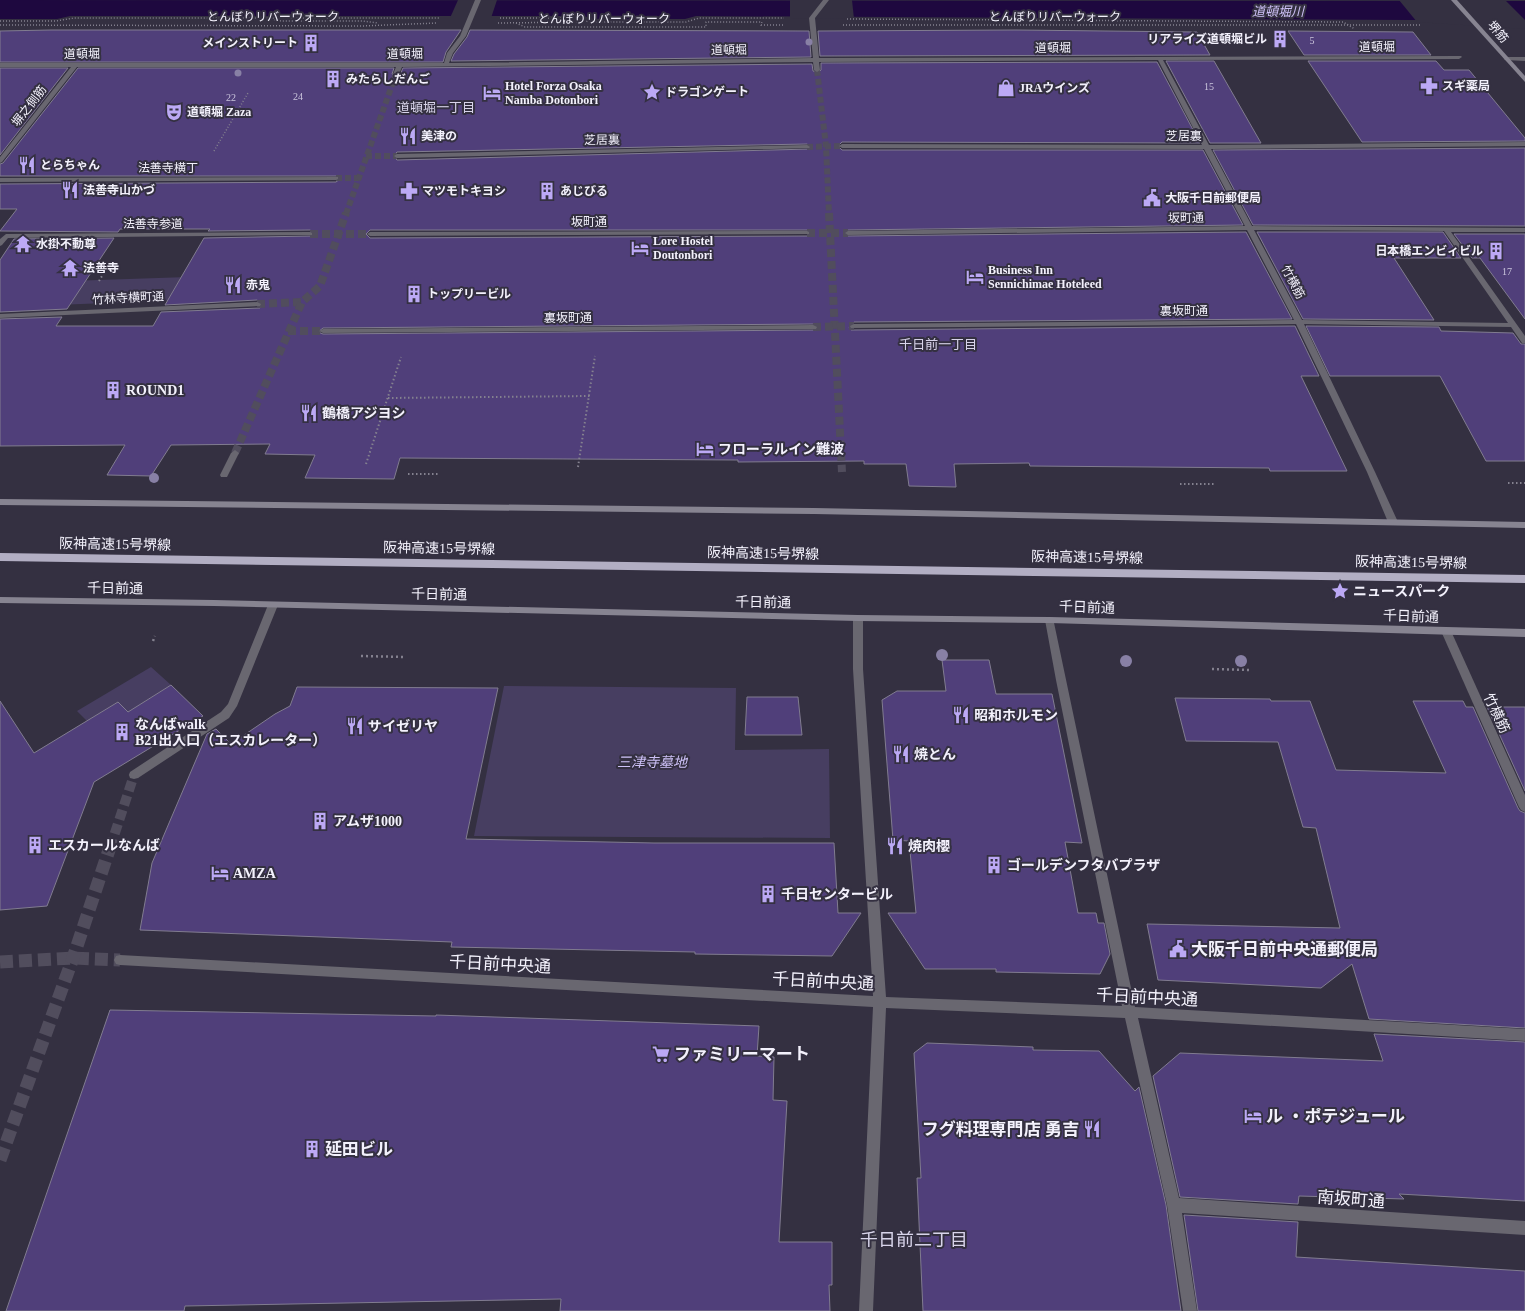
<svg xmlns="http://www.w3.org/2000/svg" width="1525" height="1311" font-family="'Times New Roman','Noto Sans JP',serif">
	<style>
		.green { fill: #473e61 }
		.water { fill: #1e083f }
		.pier { fill: #343041 }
		.building { fill: #503f7a; stroke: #817c90; fill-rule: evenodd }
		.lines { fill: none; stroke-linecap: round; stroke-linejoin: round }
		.street-tunnel-far3 { stroke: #514d5d; stroke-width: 6; stroke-dasharray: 6 3; stroke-linecap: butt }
		.street-tunnel-far2 { stroke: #514d5d; stroke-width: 8; stroke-dasharray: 8 4; stroke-linecap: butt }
		.street-tunnel-far1 { stroke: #514d5d; stroke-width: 10; stroke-dasharray: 10 5; stroke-linecap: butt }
		.street-tunnel { stroke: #514d5d; stroke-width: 13; stroke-dasharray: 13 6; stroke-linecap: butt }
		.path-far2 { stroke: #84818f; stroke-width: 1.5; stroke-dasharray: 1 2; stroke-linecap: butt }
		.path-far1 { stroke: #84818f; stroke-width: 2; stroke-dasharray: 1.5 2.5; stroke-linecap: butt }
		.path { stroke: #84818f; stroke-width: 2.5; stroke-dasharray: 2 3; stroke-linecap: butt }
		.street { fill: #696770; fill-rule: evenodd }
		.secondary { fill: #878491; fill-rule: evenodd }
		.highway { fill: #b2aec3; fill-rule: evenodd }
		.tree { fill: #8880a5 }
		.labels { text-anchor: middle; stroke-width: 4; stroke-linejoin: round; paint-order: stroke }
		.far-number-label { font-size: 10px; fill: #cac4dc }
		.far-street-label { font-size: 12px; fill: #f3f1fc; stroke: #343041 }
		.far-poi-label { font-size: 12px; font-weight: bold; fill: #f3f1fc; stroke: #343041; text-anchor: start }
		.far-water-label { font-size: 13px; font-style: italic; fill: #cdc0f6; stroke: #343041 }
		.far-neighbourhood-label { font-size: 13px; fill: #d8d4ea; stroke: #343041 }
		.poi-label { font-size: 14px; font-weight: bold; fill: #f3f1fc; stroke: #343041; text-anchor: start }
		.street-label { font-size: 14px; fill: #f3f1fc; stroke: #343041 }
		.park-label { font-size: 14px; font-style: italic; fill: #cdc1f7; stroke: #343041 }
		.near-poi-label { font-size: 17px; font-weight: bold; fill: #f3f1fc; stroke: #343041; text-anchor: start }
		.near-street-label { font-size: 17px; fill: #f3f1fc; stroke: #343041 }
		.near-neighbourhood-label { font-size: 18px; fill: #d8d4ea; stroke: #343041 }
	</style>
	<rect width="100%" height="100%" fill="#343041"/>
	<!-- green -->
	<g class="green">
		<polygon points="218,276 208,299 56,305 69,281"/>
		<polygon points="151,667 171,685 145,701 158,743 118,702 87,721 77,711"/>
		<polygon points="504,686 736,688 735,750 829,749 830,838 474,836"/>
	</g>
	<!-- water -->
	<polygon class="water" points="0,0 1525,1 1525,27 1416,20 696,16 685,19 593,19 584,16 70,16 57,19 0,19"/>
	<!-- pier -->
	<g class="pier">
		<polygon points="458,0 497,0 491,18 450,18"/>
		<polygon points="790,0 852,0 854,19 790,18"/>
		<polygon points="1399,0 1505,0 1525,20 1525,29 1417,22"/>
	</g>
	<!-- building -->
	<g class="building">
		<polygon points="51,30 461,30 446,52 443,62 0,62 0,31"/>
		<polygon points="470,30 809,31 811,57 451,61 454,54 467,37"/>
		<polygon points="1016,30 1197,32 1210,55 820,56 818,31"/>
		<polygon points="1288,31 1413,32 1431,55 1304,55"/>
		<polygon points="1166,61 1214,61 1261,143 1210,143"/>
		<polygon points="1308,61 1436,61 1444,70 1469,70 1525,138 1525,141 1362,142"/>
		<path d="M1157,62L1200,143L842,142L838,146L842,150H1203L1243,225L848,230L844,233L848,236L1246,232L1292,319L854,322L849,327L851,330L1295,326L1319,376H1301L1347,471H1270L1269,468L1030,466L1029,463L954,464L956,487L909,486L906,464H864V461L738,462V460L400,458L394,479L305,478L315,455L265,454L270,444L171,445L151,476L107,475L125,445L0,446V319L62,317L56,326H153L161,312L260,308L262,304L257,300L165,305L204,238L312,236L314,235L313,232L310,230L208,231L210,229H120L118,232L0,231L17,209H0V184L336,182L340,179L338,176H0V164L3,163L78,68H394L392,74L397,77L400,75L403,68L812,64L813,71L818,73L821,70V63ZM807,144L811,147L810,149L397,160L393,156L397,152ZM370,230H807L810,231V234L809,236L370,238L366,234ZM813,324L818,327L816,330L323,334L318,332L323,328Z"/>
		<polygon points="0,68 68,68 0,155"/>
		<polygon points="1525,148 1525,226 1253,225 1213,150"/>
		<polygon points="1257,232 1443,232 1461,258 1394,258 1434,320 1303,319"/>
		<polygon points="1454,234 1525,234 1525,319 1480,258 1472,258"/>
		<polygon points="114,238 67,309 0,312 0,260 14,239"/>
		<polygon points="1306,326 1439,327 1441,331 1513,333 1521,344 1525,344 1525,461 1486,461 1440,376 1330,376"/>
		<polygon points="942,660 989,660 996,694 1052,694 1082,843 1065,842 1078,913 1096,913 1098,923 1104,923 1110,954 1100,974 996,972 996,969 925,969 888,913 916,913 909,841 893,840 882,700 897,691 946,691"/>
		<polygon points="171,685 203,716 94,782 47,906 0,910 0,701 34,753 118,702 128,712"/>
		<polygon points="297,687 498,688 466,839 654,843 834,843 838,913 861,913 832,956 695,954 695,952 451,947 452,942 140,930 152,863 207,734 216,729 231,744 275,714 290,706"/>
		<polygon points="747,697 798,697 802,735 745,735"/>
		<polygon points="1175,698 1270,699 1271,701 1310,701 1336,770 1446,773 1413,701 1463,701 1466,707 1473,707 1518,808 1520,811 1525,813 1525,1028 1369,1019 1352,964 1321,988 1158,980 1147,924 1340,928 1316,828 1303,827 1278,742 1186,741"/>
		<polygon points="1487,707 1525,707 1525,791"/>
		<polygon points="110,1010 436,1016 436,1015 759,1026 757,1056 774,1057 773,1100 787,1101 779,1242 832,1242 832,1285 829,1285 830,1311 560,1311 561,1299 185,1306 184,1311 6,1311"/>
		<polygon points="1374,1034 1525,1042 1525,1201 1399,1194 1404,1199 1299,1196 1298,1204 1180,1197 1153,1076 1180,1053 1383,1061"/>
		<polygon points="927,1043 1033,1047 1033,1050 1099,1051 1135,1091 1139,1087 1166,1205 1181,1311 923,1311 917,1178 921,1178 914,1053"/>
		<polygon points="1184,1215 1298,1222 1296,1257 1525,1271 1525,1311 1198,1311"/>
	</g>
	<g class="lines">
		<!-- street-tunnel-far3 -->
		<g class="street-tunnel-far3">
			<polyline points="817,70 826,146 829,214"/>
			<polyline points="807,147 842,146"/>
			<polyline points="366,156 397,156"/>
			<polyline points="336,178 359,178"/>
			<polyline points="346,214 396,74"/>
		</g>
		<!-- street-tunnel-far2 -->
		<g class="street-tunnel-far2">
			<polyline points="829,213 842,472"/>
			<polyline points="807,233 848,233"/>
			<polyline points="310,234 370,234"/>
			<polyline points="257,304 302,302"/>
			<polyline points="813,327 854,326"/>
			<polyline points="288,331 323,331"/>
			<polyline points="235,453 302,302 320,286 346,213"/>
		</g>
		<!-- street-tunnel-far1 -->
		<polyline class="street-tunnel-far1" points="110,848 134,775"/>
		<!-- street-tunnel -->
		<g class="street-tunnel">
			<polyline points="0,962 73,958 120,960"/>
			<polyline points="0,1160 73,958 110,847"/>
		</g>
		<!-- path-far2 -->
		<g class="path-far2">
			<polyline points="500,18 577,18 589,22 686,22 699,18 784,18"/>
			<polyline points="271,19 281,21 362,21 378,23"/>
			<polyline points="847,19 1343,22 1355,29"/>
			<polyline points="0,21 56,21 74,18 439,18"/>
			<polyline points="498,23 585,22"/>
			<polyline points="516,23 525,27 706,27 706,22 762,22 761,25 784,25"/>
			<polyline points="0,25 361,26 437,23"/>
			<polyline points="843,25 1420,25"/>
			<polyline points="214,151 248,93"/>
		</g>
		<!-- path-far1 -->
		<g class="path-far1">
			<polyline points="99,281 110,263"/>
			<polyline points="388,398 590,396"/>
			<polyline points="366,464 401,357"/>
			<polyline points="578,467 595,356"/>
			<polyline points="408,474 439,474"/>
			<polyline points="1508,483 1525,483"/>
			<polyline points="1180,484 1215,484"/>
		</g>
		<!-- path -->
		<g class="path">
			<polyline points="153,641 155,636"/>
			<polyline points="361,656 406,657"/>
			<polyline points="1212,669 1250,670"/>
		</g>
		<!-- street -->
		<g class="street">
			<path d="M475,0H481L466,36L453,53L449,63L813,58L809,18L823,0H829L815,18L819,58L1461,56L1462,57L1459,59L1163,60L1209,145L1525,142V146L1211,149L1252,226L1525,228V232H1451L1525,336V343H1522L1511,327L1304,324L1375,472L1398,522L1393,525L1388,522L1367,472L1296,324L851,328L850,326L854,324L1294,320L1247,230L848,235L845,233L848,231L1245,226L1204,149L842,148L839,146L842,144L1202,145L1158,60L819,62L820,70L817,72L814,70L813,62L402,67L399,74L396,76L393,74L396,67H77L2,162L0,163V157L71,67H0V63H444L447,53L460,36ZM1254,230L1444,231L1508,323L1302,320Z"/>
			<polygon points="1507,57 1525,57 1525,61 1505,60 1504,59"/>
			<polygon points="807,145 810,147 809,148 397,158 394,156 397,154"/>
			<polygon points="338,177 338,179 336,180 0,182 0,178"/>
			<polygon points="807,231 809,232 809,234 370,236 367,234 370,232"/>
			<polygon points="310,232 312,233 312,235 8,238 2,245 0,246 0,239 6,234"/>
			<polygon points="257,302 261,304 260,306 0,318 0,314"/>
			<polygon points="813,325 817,327 816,329 323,333 319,331 323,329"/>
			<polygon points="235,450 239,453 227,477 221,477 220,475 231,453"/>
			<polygon points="273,602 278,605 237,706 229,718 138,778 134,779 130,778 129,775 130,772 221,712 228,704 268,605"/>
			<polygon points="858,615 863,618 863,669 886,997 1122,1006 1056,680 1045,620 1047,618 1053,618 1135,1007 1525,1029 1525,1041 1138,1018 1179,1198 1525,1221 1525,1235 1182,1213 1197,1311 1183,1311 1167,1205 1125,1018 886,1008 873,1311 859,1311 873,1007 120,965 116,964 114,960 116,956 120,955 873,996 853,669 853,618"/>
			<polygon points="1446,627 1451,631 1525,795 1525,812 1521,810 1519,807 1441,631"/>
		</g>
		<!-- secondary -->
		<g class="secondary">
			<polygon points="1451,0 1457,0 1525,76 1525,82"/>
			<polygon points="0,499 814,508 1525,522 1525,528 814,514 0,505"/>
			<polygon points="0,597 214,600 858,615 1050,617 1525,629 1525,637 1050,623 858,621 214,606 0,603"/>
		</g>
		<!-- highway -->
		<polygon class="highway" points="0,553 1525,575 1525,583 0,561"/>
	</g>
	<!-- trees -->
	<g class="tree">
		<circle cx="809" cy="42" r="3.5"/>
		<circle cx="238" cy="73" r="3.5"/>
		<circle cx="154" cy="478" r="5"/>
		<circle cx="942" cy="655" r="6"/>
		<circle cx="1126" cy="661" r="6"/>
		<circle cx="1241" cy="661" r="6"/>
	</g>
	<!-- icons -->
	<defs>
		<g id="building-bare" transform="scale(1.38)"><path d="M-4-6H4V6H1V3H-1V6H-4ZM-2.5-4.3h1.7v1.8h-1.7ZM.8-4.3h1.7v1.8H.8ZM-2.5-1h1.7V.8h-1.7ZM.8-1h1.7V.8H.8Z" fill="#bca9f5" stroke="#343041" stroke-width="2.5" paint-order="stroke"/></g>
		<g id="pharmacy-bare" transform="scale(1.38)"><path d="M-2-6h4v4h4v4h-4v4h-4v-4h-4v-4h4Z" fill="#bca9f5" stroke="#343041" stroke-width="2.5" paint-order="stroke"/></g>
		<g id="shop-bare" transform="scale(1.38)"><path d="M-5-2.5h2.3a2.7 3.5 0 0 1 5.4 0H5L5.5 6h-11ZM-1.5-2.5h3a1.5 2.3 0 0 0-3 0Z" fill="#bca9f5" stroke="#343041" stroke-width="2.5" paint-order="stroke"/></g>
		<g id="sight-bare" transform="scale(1.38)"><path d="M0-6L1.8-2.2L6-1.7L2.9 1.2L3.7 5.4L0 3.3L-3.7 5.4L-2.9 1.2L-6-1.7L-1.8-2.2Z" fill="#bca9f5" stroke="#343041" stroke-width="2.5" paint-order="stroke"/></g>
		<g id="hotel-bare" transform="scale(1.38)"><path d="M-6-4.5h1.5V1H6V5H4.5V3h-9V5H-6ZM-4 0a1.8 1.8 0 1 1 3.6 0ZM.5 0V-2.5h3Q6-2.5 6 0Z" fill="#bca9f5" stroke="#343041" stroke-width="2.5" paint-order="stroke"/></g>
		<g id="theatre-bare" transform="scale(1.38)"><path d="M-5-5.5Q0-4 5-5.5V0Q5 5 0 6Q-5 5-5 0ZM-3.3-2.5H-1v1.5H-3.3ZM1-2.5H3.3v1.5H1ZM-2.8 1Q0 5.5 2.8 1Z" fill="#bca9f5" stroke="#343041" stroke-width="2.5" paint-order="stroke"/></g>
		<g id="restaurant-bare" transform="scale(1.38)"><path d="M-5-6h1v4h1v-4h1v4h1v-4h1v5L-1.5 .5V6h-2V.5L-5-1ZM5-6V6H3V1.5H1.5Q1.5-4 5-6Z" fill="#bca9f5" stroke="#343041" stroke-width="2.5" paint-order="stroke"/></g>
		<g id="civic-bare" transform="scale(1.38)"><path d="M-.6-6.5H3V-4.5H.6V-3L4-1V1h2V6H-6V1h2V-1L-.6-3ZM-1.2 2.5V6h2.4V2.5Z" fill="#bca9f5" stroke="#343041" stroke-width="2.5" paint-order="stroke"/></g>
		<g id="temple-bare" transform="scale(1.38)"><path d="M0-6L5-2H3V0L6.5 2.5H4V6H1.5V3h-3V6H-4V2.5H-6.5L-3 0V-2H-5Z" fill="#bca9f5" stroke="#343041" stroke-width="2.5" paint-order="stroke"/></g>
		<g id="supermarket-bare" transform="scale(1.38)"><path d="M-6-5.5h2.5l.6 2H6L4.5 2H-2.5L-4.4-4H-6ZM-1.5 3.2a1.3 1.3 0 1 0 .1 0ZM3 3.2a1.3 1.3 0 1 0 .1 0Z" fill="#bca9f5" stroke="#343041" stroke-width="2.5" paint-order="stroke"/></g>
	</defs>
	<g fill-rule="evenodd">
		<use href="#building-bare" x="1280" y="39"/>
		<use href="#building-bare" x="311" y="43"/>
		<use href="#building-bare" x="333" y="79"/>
		<use href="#pharmacy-bare" x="1429" y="86"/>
		<use href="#shop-bare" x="1006" y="88"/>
		<use href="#sight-bare" x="652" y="92"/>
		<use href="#hotel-bare" x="492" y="93"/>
		<use href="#theatre-bare" x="174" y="112"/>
		<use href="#restaurant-bare" x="408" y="136"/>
		<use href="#restaurant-bare" x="27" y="165"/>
		<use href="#restaurant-bare" x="70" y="190"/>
		<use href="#pharmacy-bare" x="409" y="191"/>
		<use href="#building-bare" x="547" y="191"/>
		<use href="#civic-bare" x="1152" y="198"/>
		<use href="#temple-bare" x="23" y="244"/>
		<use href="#hotel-bare" x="640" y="248"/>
		<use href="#building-bare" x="1496" y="251"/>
		<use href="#temple-bare" x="70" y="268"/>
		<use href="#hotel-bare" x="975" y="277"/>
		<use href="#restaurant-bare" x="233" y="285"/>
		<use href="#building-bare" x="414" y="294"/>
		<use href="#building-bare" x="113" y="390"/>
		<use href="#restaurant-bare" x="309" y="413"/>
		<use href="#hotel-bare" x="705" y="449"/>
		<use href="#sight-bare" x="1340" y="591"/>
		<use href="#restaurant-bare" x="961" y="715"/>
		<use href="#restaurant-bare" x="355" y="726"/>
		<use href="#building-bare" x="122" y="732"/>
		<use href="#restaurant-bare" x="901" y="754"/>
		<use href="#building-bare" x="320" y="821"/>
		<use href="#building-bare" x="35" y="845"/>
		<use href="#restaurant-bare" x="895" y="846"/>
		<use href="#building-bare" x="994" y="865"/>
		<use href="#hotel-bare" x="220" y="873"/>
		<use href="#building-bare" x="768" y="894"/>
		<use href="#civic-bare" x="1178" y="949"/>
		<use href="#supermarket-bare" x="661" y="1054"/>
		<use href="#hotel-bare" x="1253" y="1116"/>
		<use href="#restaurant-bare" x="1092" y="1129"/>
		<use href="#building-bare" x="312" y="1149"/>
	</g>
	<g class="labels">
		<!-- far-number labels -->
		<g class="far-number-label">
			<text x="1312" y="44">5</text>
			<text x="1209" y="90">15</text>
			<text x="298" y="100">24</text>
			<text x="231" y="101">22</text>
			<text x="1507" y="275">17</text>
		</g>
		<!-- far-street labels -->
		<g class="far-street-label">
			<text x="273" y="21">とんぼりリバーウォーク</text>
			<text x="1055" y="21">とんぼりリバーウォーク</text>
			<text x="604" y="23">とんぼりリバーウォーク</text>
			<text transform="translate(1498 32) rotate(49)" y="4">堺筋</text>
			<text x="1377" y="51">道頓堀</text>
			<text x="1053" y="52">道頓堀</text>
			<text transform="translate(729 50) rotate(-1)" y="4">道頓堀</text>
			<text x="82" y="58">道頓堀</text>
			<text x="405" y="58">道頓堀</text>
			<text transform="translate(29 106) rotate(-52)" y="4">塀之側筋</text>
			<text x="1184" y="140">芝居裏</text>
			<text transform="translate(602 140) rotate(-1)" y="4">芝居裏</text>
			<text x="168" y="172">法善寺横丁</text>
			<text transform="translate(1186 218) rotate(-1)" y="4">坂町通</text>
			<text x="589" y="226">坂町通</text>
			<text x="153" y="228">法善寺参道</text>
			<text transform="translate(1293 282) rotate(62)" y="4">竹横筋</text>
			<text transform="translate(128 298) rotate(-3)" y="4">竹林寺横町通</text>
			<text x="1184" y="315">裏坂町通</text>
			<text x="568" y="322">裏坂町通</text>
		</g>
		<!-- far-poi labels -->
		<g class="far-poi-label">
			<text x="1267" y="43" text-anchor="end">リアライズ道頓堀ビル</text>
			<text x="298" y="47" text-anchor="end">メインストリート</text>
			<text x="346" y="83">みたらしだんご</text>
			<text x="505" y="90">Hotel Forza Osaka<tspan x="505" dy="14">Namba Dotonbori</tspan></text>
			<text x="1442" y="90">スギ薬局</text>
			<text x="1019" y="92">JRAウインズ</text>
			<text x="665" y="96">ドラゴンゲート</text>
			<text x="187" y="116">道頓堀 Zaza</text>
			<text x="421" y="140">美津の</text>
			<text x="40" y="169">とらちゃん</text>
			<text x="83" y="194">法善寺山かづ</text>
			<text x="422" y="195">マツモトキヨシ</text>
			<text x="560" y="195">あじびる</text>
			<text x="1165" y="202">大阪千日前郵便局</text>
			<text x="653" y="245">Lore Hostel<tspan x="653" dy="14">Doutonbori</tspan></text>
			<text x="36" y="248">水掛不動尊</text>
			<text x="1483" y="255" text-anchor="end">日本橋エンビィビル</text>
			<text x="83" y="272">法善寺</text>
			<text x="988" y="274">Business Inn<tspan x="988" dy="14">Sennichimae Hoteleed</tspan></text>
			<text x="246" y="289">赤鬼</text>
			<text x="427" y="298">トップリービル</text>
		</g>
		<!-- far-water labels -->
		<g class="far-water-label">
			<text x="1278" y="16">道頓堀川</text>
		</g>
		<!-- far-neighbourhood labels -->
		<g class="far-neighbourhood-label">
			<text x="436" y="112">道頓堀一丁目</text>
			<text x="938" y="349">千日前一丁目</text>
		</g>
		<!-- poi labels -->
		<g class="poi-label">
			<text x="126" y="395">ROUND1</text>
			<text x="322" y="418">鶴橋アジヨシ</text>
			<text x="718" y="454">フローラルイン難波</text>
			<text x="1353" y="596">ニュースパーク</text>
			<text x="974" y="720">昭和ホルモン</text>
			<text x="135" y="729">なんばwalk<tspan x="135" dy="16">B21出入口（エスカレーター）</tspan></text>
			<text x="368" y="731">サイゼリヤ</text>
			<text x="914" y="759">焼とん</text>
			<text x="333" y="826">アムザ1000</text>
			<text x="48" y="850">エスカールなんば</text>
			<text x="908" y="851">焼肉櫻</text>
			<text x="1007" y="870">ゴールデンフタバプラザ</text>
			<text x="233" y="878">AMZA</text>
			<text x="781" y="899">千日センタービル</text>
		</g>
		<!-- street labels -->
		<g class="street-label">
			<text transform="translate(115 544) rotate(1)" y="5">阪神高速15号堺線</text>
			<text transform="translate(439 548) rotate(1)" y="5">阪神高速15号堺線</text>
			<text transform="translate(763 553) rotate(1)" y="5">阪神高速15号堺線</text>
			<text transform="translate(1087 557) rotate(1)" y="5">阪神高速15号堺線</text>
			<text transform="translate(1411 562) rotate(1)" y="5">阪神高速15号堺線</text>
			<text transform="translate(115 588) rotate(1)" y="5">千日前通</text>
			<text transform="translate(439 594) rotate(1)" y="5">千日前通</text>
			<text transform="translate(763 602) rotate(1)" y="5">千日前通</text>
			<text transform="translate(1087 607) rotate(2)" y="5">千日前通</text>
			<text transform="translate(1411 616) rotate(2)" y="5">千日前通</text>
			<text transform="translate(1497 713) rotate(65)" y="5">竹横筋</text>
		</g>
		<!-- park labels -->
		<g class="park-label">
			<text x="652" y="767">三津寺墓地</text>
		</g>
		<!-- near-poi labels -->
		<g class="near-poi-label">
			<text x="1191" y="955">大阪千日前中央通郵便局</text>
			<text x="674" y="1060">ファミリーマート</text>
			<text x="1266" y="1122">ル ・ポテジュール</text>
			<text x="1079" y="1135" text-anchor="end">フグ料理専門店 勇吉</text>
			<text x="325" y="1155">延田ビル</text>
		</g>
		<!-- near-street labels -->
		<g class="near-street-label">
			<text transform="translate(500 964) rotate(3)" y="6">千日前中央通</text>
			<text transform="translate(823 981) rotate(3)" y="6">千日前中央通</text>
			<text transform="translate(1147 997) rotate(3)" y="6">千日前中央通</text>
			<text transform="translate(1351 1199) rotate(4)" y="6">南坂町通</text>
		</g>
		<!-- near-neighbourhood labels -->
		<g class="near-neighbourhood-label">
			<text x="914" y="1246">千日前二丁目</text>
		</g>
	</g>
</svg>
